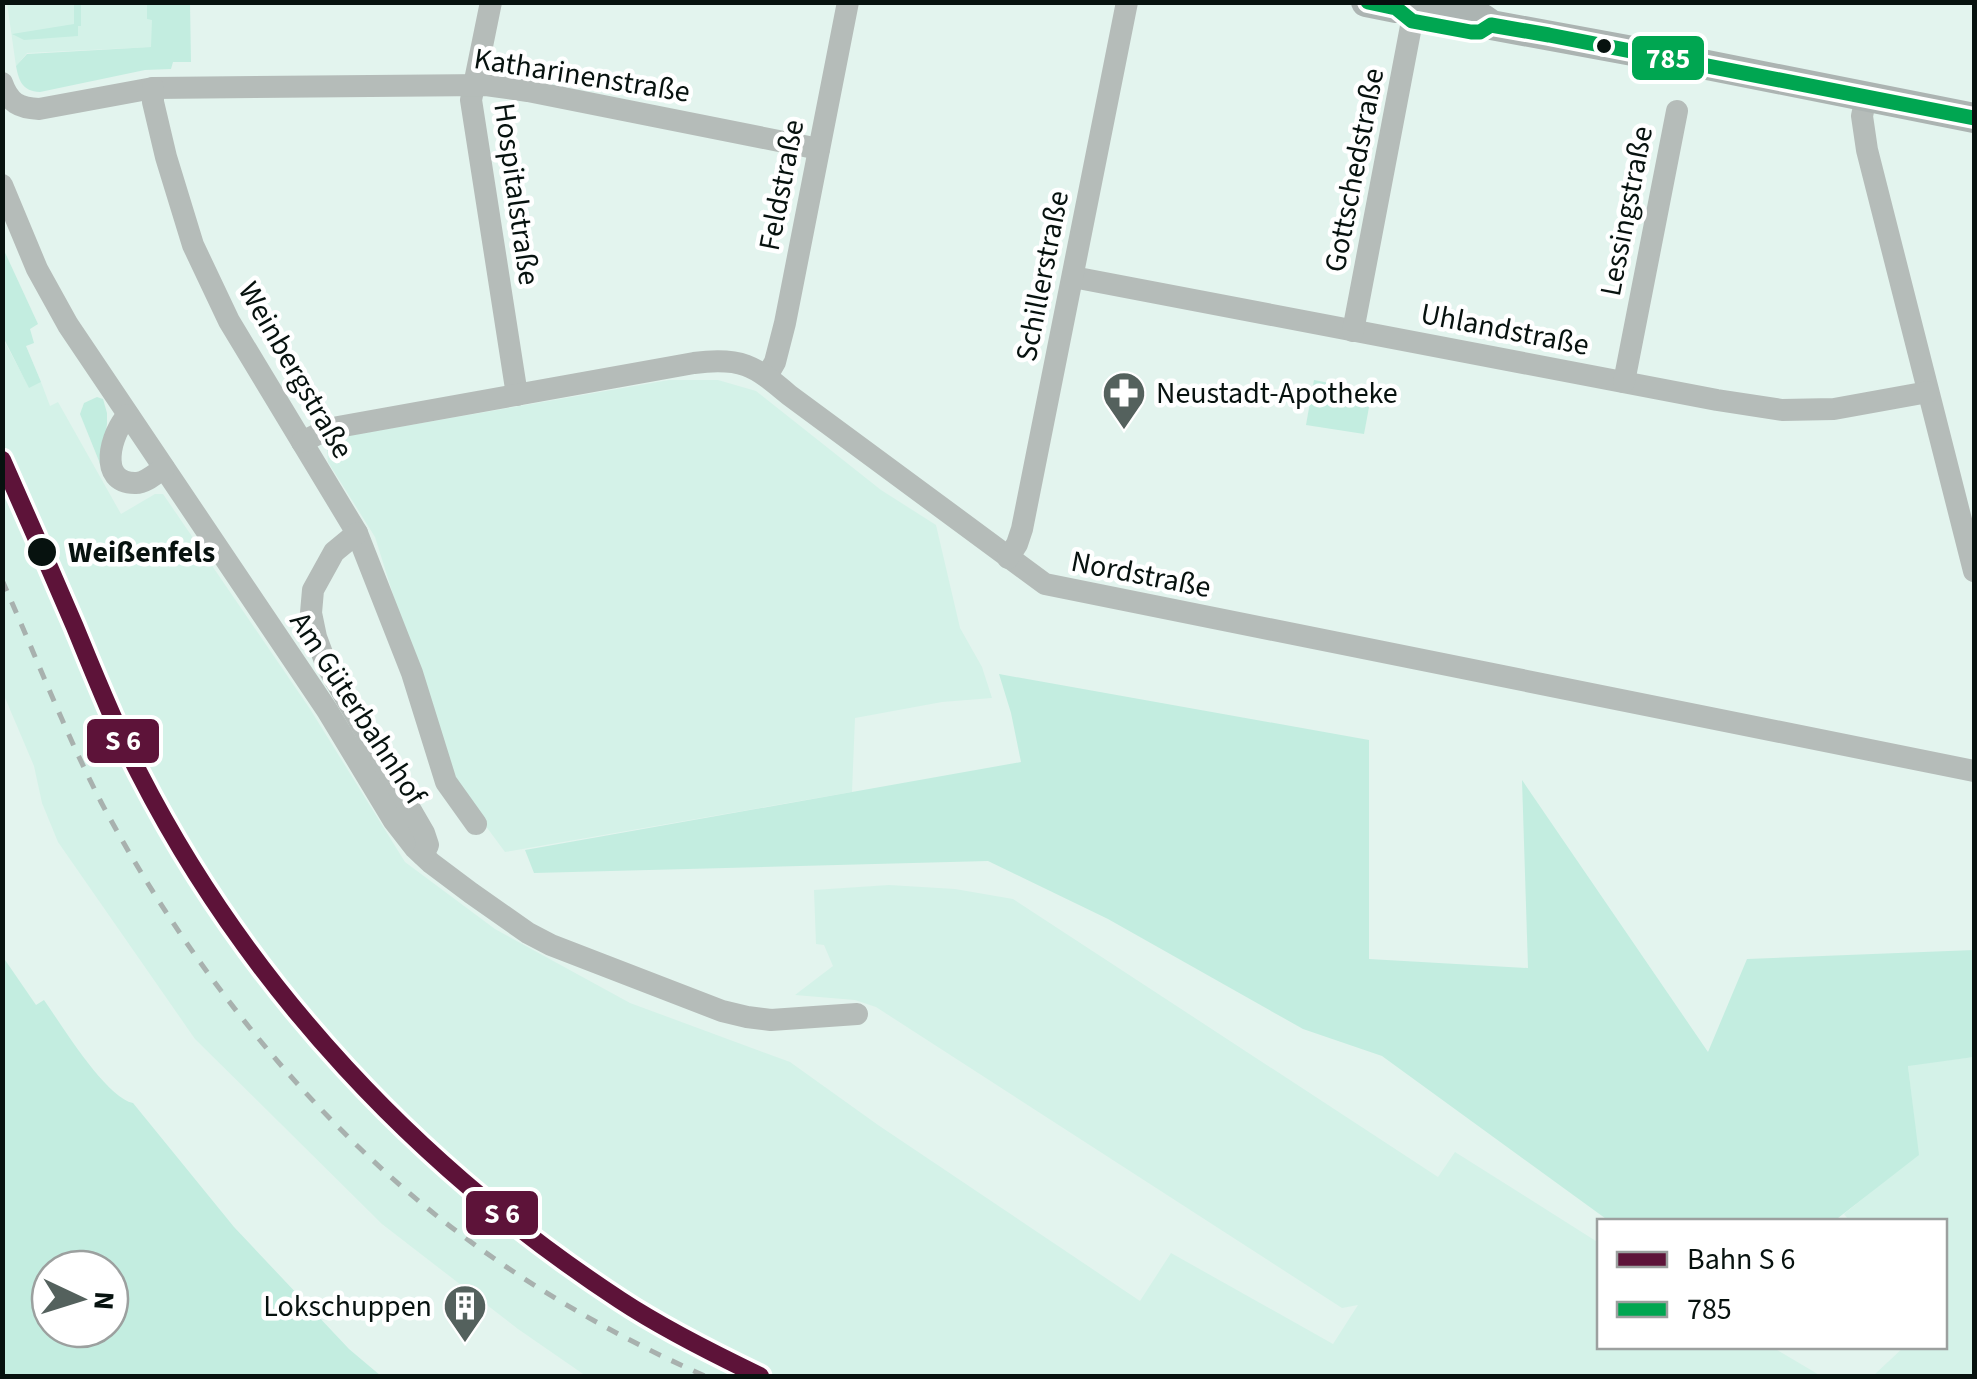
<svg xmlns="http://www.w3.org/2000/svg" width="1977" height="1379" font-family="'Source Sans 3',sans-serif">
	<style>
		.built { fill: #d4f2e8 }
		.green { fill: #c3ede0; fill-rule: evenodd }
		.lines { fill: none; stroke-linecap: round; stroke-linejoin: round }
		.minor { stroke: #b5bcb9; stroke-width: 22 }
		.major { stroke: #acb4b2; stroke-width: 30 }
		.rail { stroke: #a8b1ae; stroke-width: 5; stroke-dasharray: 12 12; stroke-linecap: butt }
		.bus-1-casing { stroke: #fff; stroke-width: 22 }
		.bus-1 { stroke: #00a651; stroke-width: 15 }
		.rail-1-casing { stroke: #fff; stroke-width: 25 }
		.rail-1 { stroke: #5d1339; stroke-width: 18 }
		.bus-dot { fill: #07120f; stroke: #fff; stroke-width: 4 }
		.labels { text-anchor: middle; stroke-width: 9; stroke-linejoin: round; paint-order: stroke }
		.street-label { font-size: 30px; fill: #07120f; stroke: #fff }
		.poi-label { font-size: 30px; fill: #07120f; stroke: #fff; text-anchor: start }
		.stop-label { font-size: 30px; font-weight: bold; fill: #07120f; stroke: #fff; text-anchor: start }
		.line-badge { stroke: #fff; stroke-width: 4 }
		.badge-label { font-size: 28px; text-anchor: middle; font-weight: bold; fill: #fff }
	</style>
	<rect width="100%" height="100%" fill="#e3f4ee"/>
	<!-- built -->
	<g class="built">
		<polygon points="7,3 74,3 75,24 78,36 78,26 81,25 81,3 147,3 147,19 152,19 152,47 27,53 16,66"/>
		<polygon points="2,337 29,387 41,382 50,406 58,402 121,514 155,494 163,494 310,709 405,862 495,929 630,1003 790,1062 878,1125 1140,1301 1171,1253 1333,1344 1358,1305 1342,1308 876,1007 855,1000 795,995 833,966 824,945 816,944 814,890 889,885 955,889 1013,899 1438,1177 1455,1152 1599,1243 1600,1346 1772,1347 1821,1376 586,1376 518,1329 382,1224 195,1039 58,842 42,803 34,766 3,693"/>
		<polygon points="669,380 718,380 756,391 881,490 936,525 960,628 982,667 992,698 942,702 855,718 852,792 505,852 451,779 375,537 328,462 327,450 332,441 341,437"/>
		<polygon points="1974,1057 1974,1376 1873,1376 1904,1347 1944,1346 1944,1222 1850,1221 1844,1214 1918,1154 1908,1065"/>
	</g>
	<!-- green -->
	<g class="green">
		<polygon points="74,3 81,3 81,26 78,26 78,36 24,40 12,34 74,24"/>
		<path d="M147,3H190L191,62H173L171,69L145,70L40,92C22,91 19,81 16,66L27,54L151,47L152,20L147,19Z"/>
		<polygon points="2,246 38,324 30,329 34,343 26,346 41,382 29,388 3,337"/>
		<polygon points="1314,380 1372,391 1364,434 1306,425"/>
		<polygon points="97,397 103,399 107,413 107,424 101,466 80,414 84,403"/>
		<polygon points="999,674 1369,740 1369,959 1528,968 1522,780 1708,1052 1747,959 1974,950 1974,1057 1908,1066 1919,1155 1838,1218 1838,1221 1609,1221 1382,1056 1303,1029 1108,919 988,861 534,873 525,850 1021,762 1011,713"/>
		<path d="M3,957L36,1005L44,1000C61,1024 106,1098 133,1103L234,1227L349,1349L381,1376H3ZM50,1269H110V1329H50Z"/>
	</g>
	<g class="lines">
		<!-- minor -->
		<g class="minor">
			<polyline points="491,2 471,100 517,395"/>
			<path d="M2,83C9,103 19,108 39,109L153,88L486,85L528,91L819,149"/>
			<polyline points="153,88 153,102 166,157 193,245 229,321 357,533 412,673 446,782 476,824"/>
			<polyline points="1866,97 1862,116 1867,150 1974,571"/>
			<polyline points="2,185 37,269 68,325 327,710 394,821 415,848 431,863 471,893 528,933 551,945 722,1011 747,1017 771,1020 857,1014"/>
			<polyline points="1073,277 1717,400 1782,410 1834,409 1928,392"/>
			<polyline points="1353,331 1412,21"/>
			<polyline points="767,376 775,362 785,323 848,2"/>
			<polyline points="1624,382 1677,111"/>
			<path d="M128,415C111,432 96,484 136,483C146,483 156,473 164,468"/>
			<path d="M302,442L324,431L338,427L694,363C741,357 754,365 789,395L1045,584L1974,771"/>
			<polyline points="357,533 334,552 313,590 311,613 316,637 326,664 424,833 428,845 423,855"/>
			<polyline points="1008,558 1017,544 1022,529 1127,2"/>
		</g>
		<!-- major -->
		<g class="major">
			<polyline points="1366,2 1396,8 1416,2"/>
			<path d="M1418,2C1443,7 1471,7 1491,25L1687,61L1974,118"/>
		</g>
		<!-- rail -->
		<path class="rail" d="M2,580C35,654 64,730 101,802C187,963 306,1115 451,1227C529,1287 615,1336 705,1376"/>
		<!-- bus-1 casing -->
		<g class="bus-1-casing">
			<polyline id="bus-1" points="1368,2 1396,8 1412,21 1471,32 1480,32 1491,25 1549,35 1974,118"/>
		</g>
		<!-- bus-1 -->
		<use href="#bus-1" class="bus-1"/>
		<!-- rail-1 casing -->
		<g class="rail-1-casing">
			<path id="rail-1" d="M2,460C27,516 51,571 75,627C95,676 115,726 139,773C249,988 419,1168 620,1300C664,1329 712,1353 760,1376"/>
		</g>
		<!-- rail-1 -->
		<use href="#rail-1" class="rail-1"/>
	</g>
	<!-- icons -->
	<defs>
		<g id="pharmacy-pin" transform="scale(2.25)"><path d="M0 17L-7.5 6A9.5 9.5 0 1 1 7.5 6Z" fill="#54615d" stroke="#fff"/><path d="M-2-6h4v4h4v4h-4v4h-4v-4h-4v-4h4Z" fill="#fff"/></g>
		<g id="building-pin" transform="scale(2.25)"><path d="M0 17L-7.5 6A9.5 9.5 0 1 1 7.5 6Z" fill="#54615d" stroke="#fff"/><path d="M-4-6H4V6H1V3H-1V6H-4ZM-2.5-4.3h1.7v1.8h-1.7ZM.8-4.3h1.7v1.8H.8ZM-2.5-1h1.7V.8h-1.7ZM.8-1h1.7V.8H.8Z" fill="#fff"/></g>
	</defs>
	<g fill-rule="evenodd">
		<use href="#pharmacy-pin" x="1124" y="393"/>
		<use href="#building-pin" x="465" y="1306"/>
	</g>
	<!-- markers -->
	<g class="bus-dot">
		<circle cx="1604" cy="46" r="9"/>
		<circle cx="42" cy="552" r="16"/>
	</g>
	<g class="labels">
		<!-- street labels -->
		<g class="street-label">
			<text transform="translate(582 75) rotate(9)" y="10">Katharinenstraße</text>
			<text transform="translate(1354 170) rotate(-79)" y="10">Gottschedstraße</text>
			<text transform="translate(781 185) rotate(-79)" y="10">Feldstraße</text>
			<text transform="translate(517 194) rotate(82)" y="10">Hospitalstraße</text>
			<text transform="translate(1626 211) rotate(-79)" y="10">Lessingstraße</text>
			<text transform="translate(1042 276) rotate(-79)" y="10">Schillerstraße</text>
			<text transform="translate(1505 329) rotate(11)" y="10">Uhlandstraße</text>
			<text transform="translate(296 370) rotate(60)" y="10">Weinbergstraße</text>
			<text transform="translate(1141 574) rotate(11)" y="10">Nordstraße</text>
			<text transform="translate(358 708) rotate(57)" y="10">Am Güterbahnhof</text>
		</g>
		<!-- poi labels -->
		<g class="poi-label">
			<text x="1156" y="403">Neustadt-Apotheke</text>
			<text x="432" y="1316" text-anchor="end">Lokschuppen</text>
		</g>
		<!-- stop labels -->
		<g class="stop-label">
			<text x="68" y="562">Weißenfels</text>
		</g>
	</g>
	<g class="line-badge">
		<rect x="1630" y="34" width="76" height="48" rx="10" fill="#00a651"/>
		<rect x="85" y="717" width="76" height="48" rx="10" fill="#5d1339"/>
		<rect x="464" y="1189" width="76" height="48" rx="10" fill="#5d1339"/>
	</g>
	<g class="badge-label">
		<text x="1668" y="68">785</text>
		<text x="123" y="750">S 6</text>
		<text x="502" y="1223">S 6</text>
	</g>
	<!-- border -->
	<rect width="1977" height="1379" fill="none" stroke="#07120f" stroke-width="10"/>
	<!-- legend -->
	<rect x="1597" y="1219" width="350" height="130" fill="#ffffff" stroke="#9ca09f" stroke-width="2.5"/>
	<rect x="1617" y="1252" width="50" height="15" fill="#5d1339" stroke="#9ca09f" stroke-width="2.5"/>
	<text x="1687" y="1269" font-size="30" fill="#07120f">Bahn S 6</text>
	<rect x="1617" y="1302" width="50" height="15" fill="#00a651" stroke="#9ca09f" stroke-width="2.5"/>
	<text x="1687" y="1319" font-size="30" fill="#07120f">785</text>
	<!-- north arrow -->
	<g transform="translate(80 1299) rotate(94)"><circle r="48" fill="#ffffff" stroke="#9ca09f" stroke-width="2.5"/>
	<path d="M0-8L18 38L0 25L-18 38Z" fill="#54615d"/>
	<text y="-15" font-size="28" font-weight="bold" text-anchor="middle" fill="#07120f">N</text>
	</g>
</svg>
